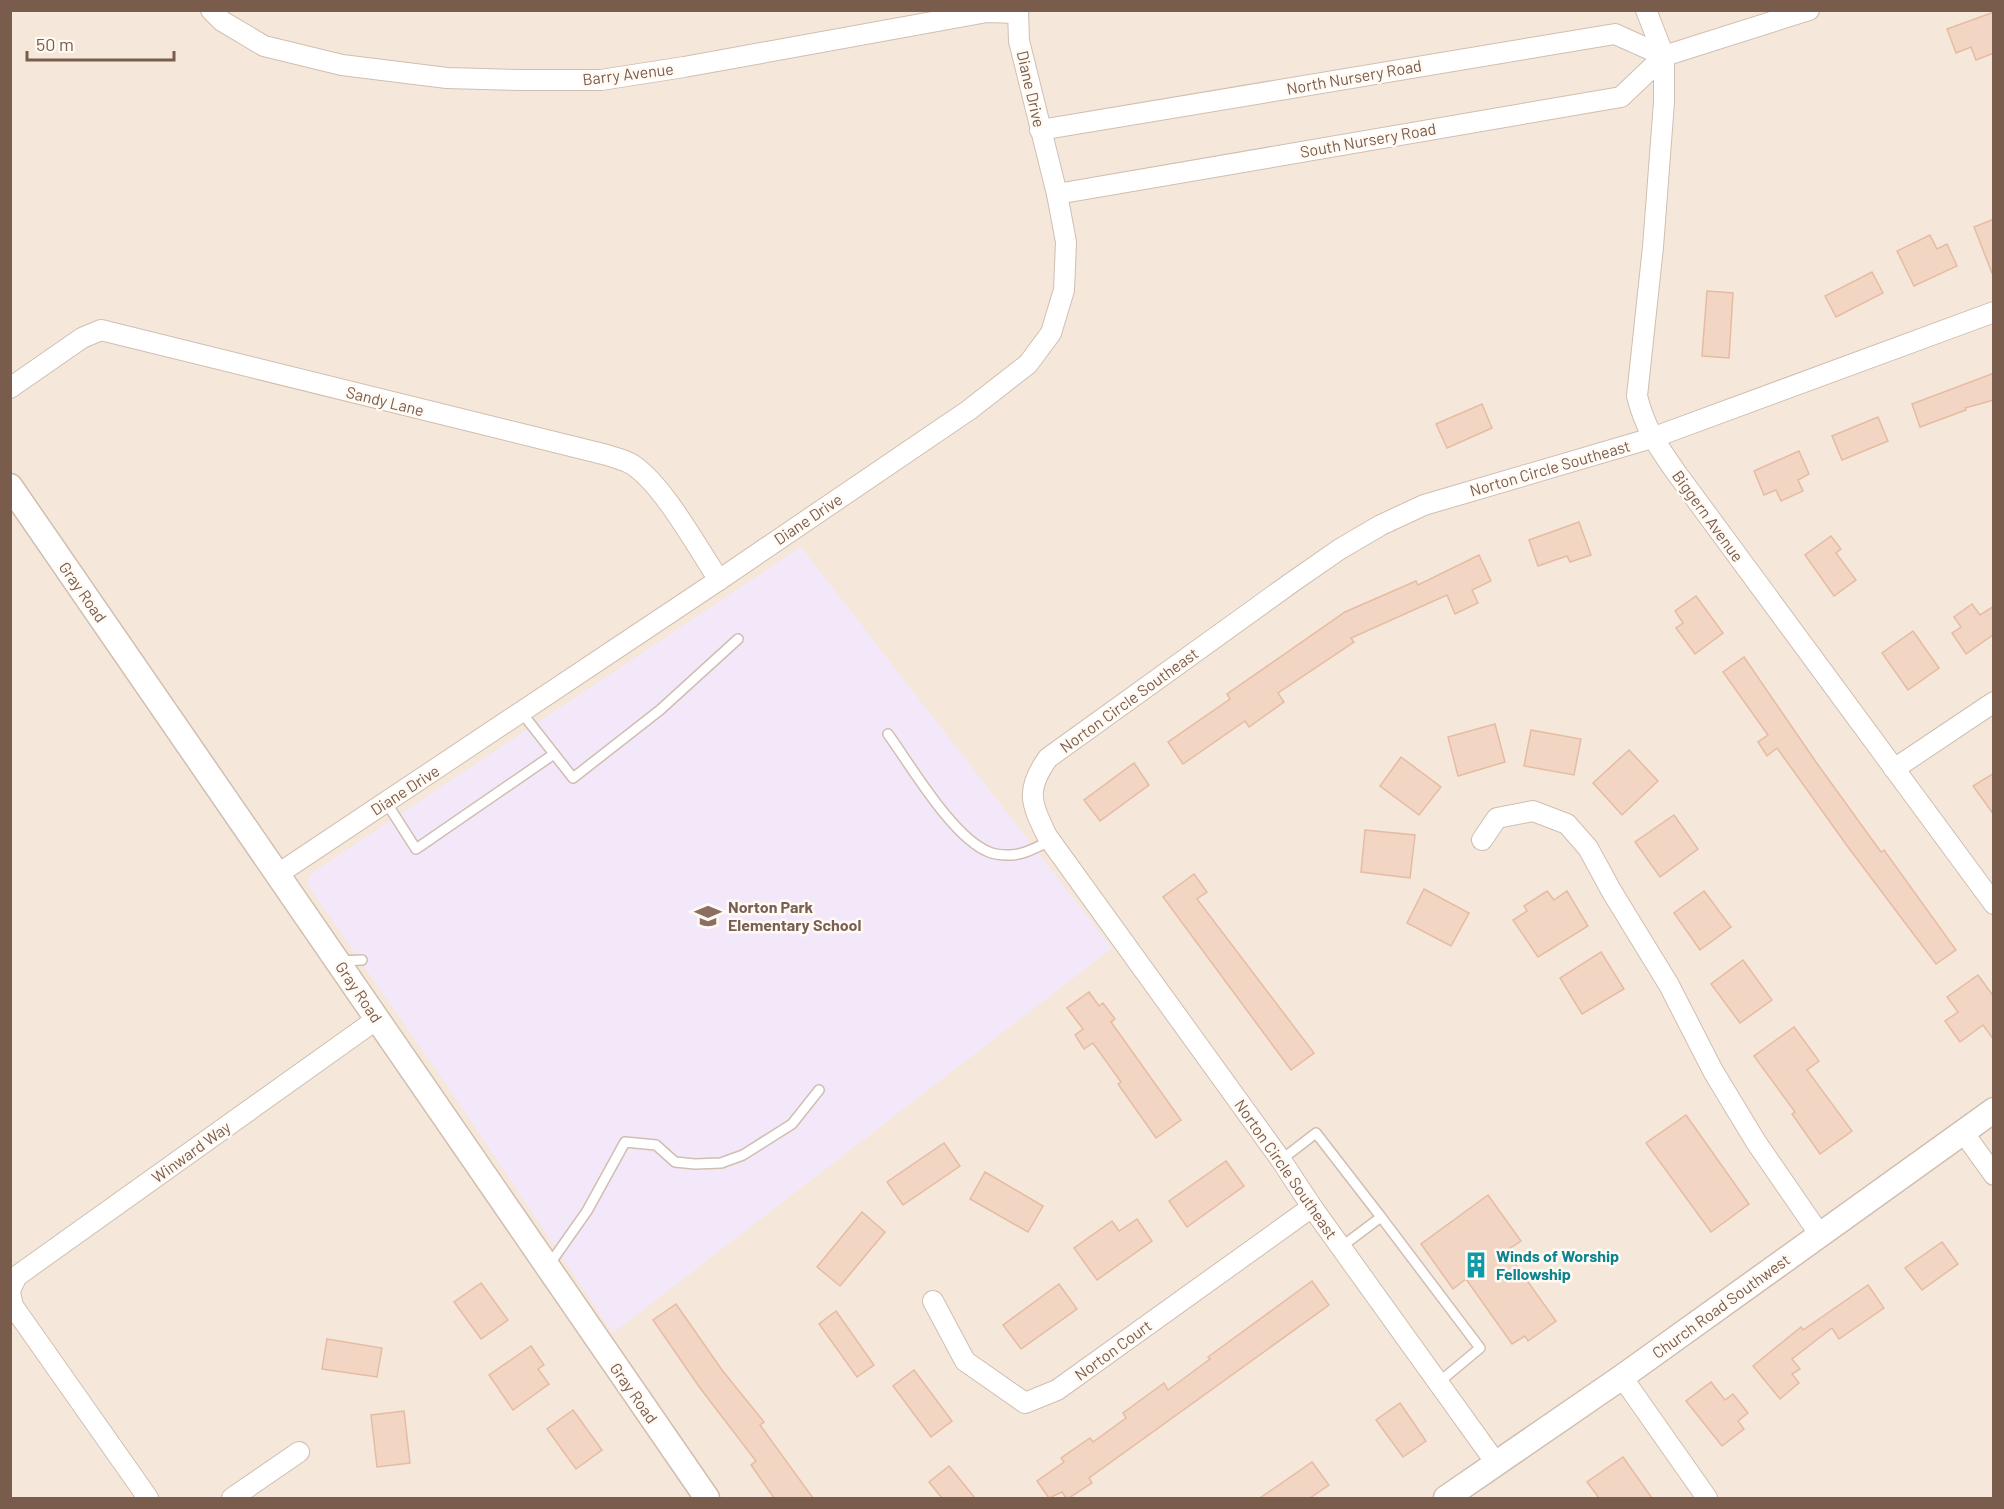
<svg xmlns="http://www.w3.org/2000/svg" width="2004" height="1509" font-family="Barlow,sans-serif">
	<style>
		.residential { fill: #f5e8da }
		.education { fill: #f3e8fa }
		.building { fill: #f3d5c3; stroke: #e6bba3; stroke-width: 1.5 }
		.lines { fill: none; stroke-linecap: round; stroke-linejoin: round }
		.service-casing { stroke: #d1beb0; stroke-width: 12 }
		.minor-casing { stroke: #d1beb0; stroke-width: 22 }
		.tertiary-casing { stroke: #d1beb0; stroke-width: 27 }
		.service { stroke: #fff; stroke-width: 9 }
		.minor { stroke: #fff; stroke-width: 20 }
		.tertiary { stroke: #fff; stroke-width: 24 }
		.labels { text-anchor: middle; stroke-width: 5; stroke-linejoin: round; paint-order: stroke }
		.street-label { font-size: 16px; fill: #7a5c4d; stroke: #fffaf3 }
		.education-label { font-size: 16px; font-weight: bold; fill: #785e54; stroke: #fffaf3; text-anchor: start }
		.culture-label { font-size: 16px; font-weight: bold; fill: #0d838f; stroke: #fffaf3; text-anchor: start }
	</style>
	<rect width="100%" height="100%" fill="#fdf6ec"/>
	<!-- residential -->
	<rect class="residential" x="11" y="11" width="1982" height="1487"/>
	<!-- education -->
	<polygon class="education" points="801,547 1112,948 613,1333 446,1084 307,884 312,873"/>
	<!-- building -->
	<g class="building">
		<polygon points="1994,12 1994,53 1976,60 1971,47 1956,53 1947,29"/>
		<polygon points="1994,219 1994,273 1992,273 1974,227"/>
		<polygon points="1930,235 1937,249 1947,244 1957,266 1914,286 1897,251"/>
		<polygon points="1872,272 1883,293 1836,317 1825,296"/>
		<polygon points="1707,291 1733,293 1729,358 1702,356"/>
		<polygon points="1994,373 1994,400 1965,408 1966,410 1920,427 1912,404"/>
		<polygon points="1482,404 1492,428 1447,448 1436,424"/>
		<polygon points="1878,417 1888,441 1842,460 1832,436"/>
		<polygon points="1799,451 1809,474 1798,480 1803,491 1781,501 1776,490 1764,495 1754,471"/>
		<polygon points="1579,522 1591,555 1570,562 1567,556 1538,566 1529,540"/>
		<polygon points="1831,536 1841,549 1836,553 1856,580 1834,596 1805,555"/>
		<polygon points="1479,555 1491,581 1472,590 1478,603 1455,614 1447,595 1351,638 1354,642 1278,693 1284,702 1249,727 1245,721 1183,764 1168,742 1230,699 1227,694 1345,612 1416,581 1418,585"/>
		<polygon points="1696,596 1723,633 1695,654 1676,628 1683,623 1675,611"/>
		<polygon points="1972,604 1980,615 1994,606 1994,634 1966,654 1952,633 1961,627 1954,617"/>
		<polygon points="1913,631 1939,668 1908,690 1882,653"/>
		<polygon points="1744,657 1816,762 1881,852 1884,850 1956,950 1936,964 1848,847 1777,748 1767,756 1758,742 1768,735 1723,672"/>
		<polygon points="1495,724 1505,762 1458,776 1448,737"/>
		<polygon points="1531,730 1581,739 1574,775 1524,766"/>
		<polygon points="1629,750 1658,781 1622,815 1593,783"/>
		<polygon points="1401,757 1441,787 1419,815 1380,786"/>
		<polygon points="1134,763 1149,785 1100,821 1084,800"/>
		<polygon points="1994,773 1994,815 1973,786"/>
		<polygon points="1674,815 1698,849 1660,877 1635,842"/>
		<polygon points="1365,830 1415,835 1410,878 1361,872"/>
		<polygon points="1194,874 1207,892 1197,899 1314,1053 1291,1070 1163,897"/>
		<polygon points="1424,889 1469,913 1451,946 1407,923"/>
		<polygon points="1547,891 1554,900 1567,891 1588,926 1538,957 1513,920 1527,911 1524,906"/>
		<polygon points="1704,891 1731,927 1700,950 1674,913"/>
		<polygon points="1601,952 1624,989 1582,1014 1560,978"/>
		<polygon points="1743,960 1772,1000 1740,1023 1711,984"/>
		<polygon points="1978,975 1994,997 1994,1040 1983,1025 1960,1042 1945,1021 1958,1012 1947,997"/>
		<polygon points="1089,992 1099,1006 1103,1003 1115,1019 1111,1022 1181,1120 1156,1138 1118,1084 1121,1082 1093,1043 1084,1049 1075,1035 1083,1029 1067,1008"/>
		<polygon points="1794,1027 1819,1061 1807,1070 1852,1131 1820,1154 1792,1114 1795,1112 1754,1056"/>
		<polygon points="1686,1115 1749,1204 1711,1232 1646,1143"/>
		<polygon points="944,1143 960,1166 903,1205 887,1182"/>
		<polygon points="1226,1161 1244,1186 1187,1227 1169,1201"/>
		<polygon points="985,1172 1043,1206 1028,1232 970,1199"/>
		<polygon points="1488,1195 1521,1241 1506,1251 1556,1321 1528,1341 1525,1336 1512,1344 1466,1279 1453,1289 1421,1244"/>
		<polygon points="862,1212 885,1232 840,1286 817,1267"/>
		<polygon points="1137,1219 1152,1241 1097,1280 1074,1248 1112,1221 1119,1231"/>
		<polygon points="1942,1242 1958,1264 1922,1290 1905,1268"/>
		<polygon points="1312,1281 1329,1305 1089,1478 1092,1483 1069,1498 1066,1498 1062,1492 1049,1498 1037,1481 1064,1462 1061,1458 1090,1438 1093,1442 1126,1418 1123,1413 1164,1383 1168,1390 1210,1359 1208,1357"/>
		<polygon points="481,1283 508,1320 481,1339 454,1302"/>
		<polygon points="1059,1284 1077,1309 1021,1349 1003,1325"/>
		<polygon points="1868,1285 1884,1308 1839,1339 1832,1328 1792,1359 1800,1369 1792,1374 1799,1383 1780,1399 1753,1366 1801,1327 1803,1330"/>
		<polygon points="676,1304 722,1370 764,1422 760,1425 813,1498 774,1498 751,1465 756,1461 700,1388 653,1320"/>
		<polygon points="836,1311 874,1365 857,1377 819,1324"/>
		<polygon points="327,1339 382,1348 377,1377 322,1369"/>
		<polygon points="531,1346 544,1365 538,1369 549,1384 513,1410 489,1375"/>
		<polygon points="914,1370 952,1421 931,1437 893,1386"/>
		<polygon points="1711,1382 1725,1400 1733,1394 1748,1413 1738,1421 1744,1429 1722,1446 1686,1401"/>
		<polygon points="1400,1403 1426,1441 1403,1457 1376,1420"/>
		<polygon points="573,1410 602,1450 576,1469 547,1429"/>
		<polygon points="404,1411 410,1463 377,1467 371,1415"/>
		<polygon points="1623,1457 1652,1498 1599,1498 1587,1482"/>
		<polygon points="1312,1462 1329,1485 1310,1498 1260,1498"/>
		<polygon points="949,1466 975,1498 942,1498 929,1482"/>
	</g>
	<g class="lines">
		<!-- service casing -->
		<g class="service-casing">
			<g id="service">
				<polyline points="522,713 573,778 660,710 738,639"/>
				<path d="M888,734C911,766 953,838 989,852C994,854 1001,855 1007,855C1022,856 1037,847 1050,841"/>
				<polyline points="386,802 416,849 554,754"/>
				<polyline points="340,961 362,960"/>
				<polyline points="1281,1160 1316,1133 1381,1217"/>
				<polyline points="1341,1247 1381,1217 1480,1348 1438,1383"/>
				<polyline points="549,1265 587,1211 625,1142 656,1145 675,1162 695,1164 721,1163 743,1155 792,1124 819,1090"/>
			</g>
		</g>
		<!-- minor casing -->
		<g class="minor-casing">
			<g id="minor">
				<polyline points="211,10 222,21 264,46 342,65 447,78 519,80 601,80 684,67 987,12 1017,13"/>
				<path d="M1646,10L1664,56V102L1653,247L1637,396C1645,429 1659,448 1678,475L1994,904"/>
				<polyline points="1040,130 1615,34 1664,56"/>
				<polyline points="1057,194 1621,97 1664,56 1809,10"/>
				<path d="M10,388L82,338L101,330L607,455C615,458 626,460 633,465C664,486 697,547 719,580"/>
				<polyline points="1894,769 1994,702"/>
				<polyline points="1482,840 1497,818 1533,811 1567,824 1588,848 1612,892 1669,985 1713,1071 1756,1142 1820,1235"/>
				<polyline points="278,874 719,580 969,410 1028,364 1051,333 1064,290 1066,242 1057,194 1019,41 1018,10"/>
				<polyline points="1963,1132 1994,1175"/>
				<polyline points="10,1290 17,1276 377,1019"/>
				<polyline points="10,1292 13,1306 148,1498"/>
				<polyline points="933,1301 965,1361 1025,1403 1057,1390 1312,1207"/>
				<polyline points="1622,1377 1707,1498"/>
				<path d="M1496,1463L1312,1207L1281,1160L1047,836C1031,803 1025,790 1048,758L1291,583L1340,549L1381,525L1424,505L1652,438L1994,312"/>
				<polyline points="232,1498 299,1452"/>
			</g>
		</g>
		<!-- tertiary casing -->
		<g class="tertiary-casing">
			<g id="tertiary">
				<polyline points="10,486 707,1498"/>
				<polyline points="1446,1498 1622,1377 1994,1110"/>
			</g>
		</g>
		<!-- service -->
		<use href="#service" class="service"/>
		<!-- minor -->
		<use href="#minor" class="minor"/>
		<!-- tertiary -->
		<use href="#tertiary" class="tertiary"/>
	</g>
	<!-- icons -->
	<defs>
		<g id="school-bare" transform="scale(2.07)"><path d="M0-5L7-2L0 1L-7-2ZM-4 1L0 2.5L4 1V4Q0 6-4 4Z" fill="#8d6e63" stroke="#fffaf3" stroke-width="2.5" paint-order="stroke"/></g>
		<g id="building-bare" transform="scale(2.07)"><path d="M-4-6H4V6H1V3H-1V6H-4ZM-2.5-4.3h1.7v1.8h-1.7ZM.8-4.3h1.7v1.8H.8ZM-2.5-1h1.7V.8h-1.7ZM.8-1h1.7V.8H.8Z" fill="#0f9aa8" stroke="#fffaf3" stroke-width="2.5" paint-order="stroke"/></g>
	</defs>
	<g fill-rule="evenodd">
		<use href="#school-bare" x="708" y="916"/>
		<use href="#building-bare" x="1476" y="1265"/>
	</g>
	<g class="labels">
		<!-- street labels -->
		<g class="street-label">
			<text transform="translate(628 74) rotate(-7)" y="6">Barry Avenue</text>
			<text transform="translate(1354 77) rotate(-10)" y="6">North Nursery Road</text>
			<text transform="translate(1031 89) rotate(77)" y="6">Diane Drive</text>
			<text transform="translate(1368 140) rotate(-10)" y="6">South Nursery Road</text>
			<text transform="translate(385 401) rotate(14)" y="6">Sandy Lane</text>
			<text transform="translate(1550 468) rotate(-16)" y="6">Norton Circle Southeast</text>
			<text transform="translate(1708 516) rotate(54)" y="6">Biggern Avenue</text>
			<text transform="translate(808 519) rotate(-34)" y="6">Diane Drive</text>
			<text transform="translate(83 592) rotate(55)" y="6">Gray Road</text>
			<text transform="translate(1129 700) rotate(-36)" y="6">Norton Circle Southeast</text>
			<text transform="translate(405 790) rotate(-33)" y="6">Diane Drive</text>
			<text transform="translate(359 992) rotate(56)" y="6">Gray Road</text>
			<text transform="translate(191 1152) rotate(-36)" y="6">Winward Way</text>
			<text transform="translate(1286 1169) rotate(55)" y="6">Norton Circle Southeast</text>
			<text transform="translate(1721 1306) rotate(-36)" y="6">Church Road Southwest</text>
			<text transform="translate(1113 1350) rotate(-36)" y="6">Norton Court</text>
			<text transform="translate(634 1393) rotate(55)" y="6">Gray Road</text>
		</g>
		<!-- education labels -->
		<g class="education-label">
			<text x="728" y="913">Norton Park<tspan x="728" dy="18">Elementary School</tspan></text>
		</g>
		<!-- culture labels -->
		<g class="culture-label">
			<text x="1496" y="1262">Winds of Worship<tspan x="1496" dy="18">Fellowship</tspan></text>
		</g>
	</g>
	<!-- border -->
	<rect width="2004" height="1509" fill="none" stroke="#7a5c4d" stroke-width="24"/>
	<!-- scale -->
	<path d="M27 51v9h147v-9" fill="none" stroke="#7a5c4d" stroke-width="3"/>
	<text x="36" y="51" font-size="18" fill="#7a5c4d" stroke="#fffaf3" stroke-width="4.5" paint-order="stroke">50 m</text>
</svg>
